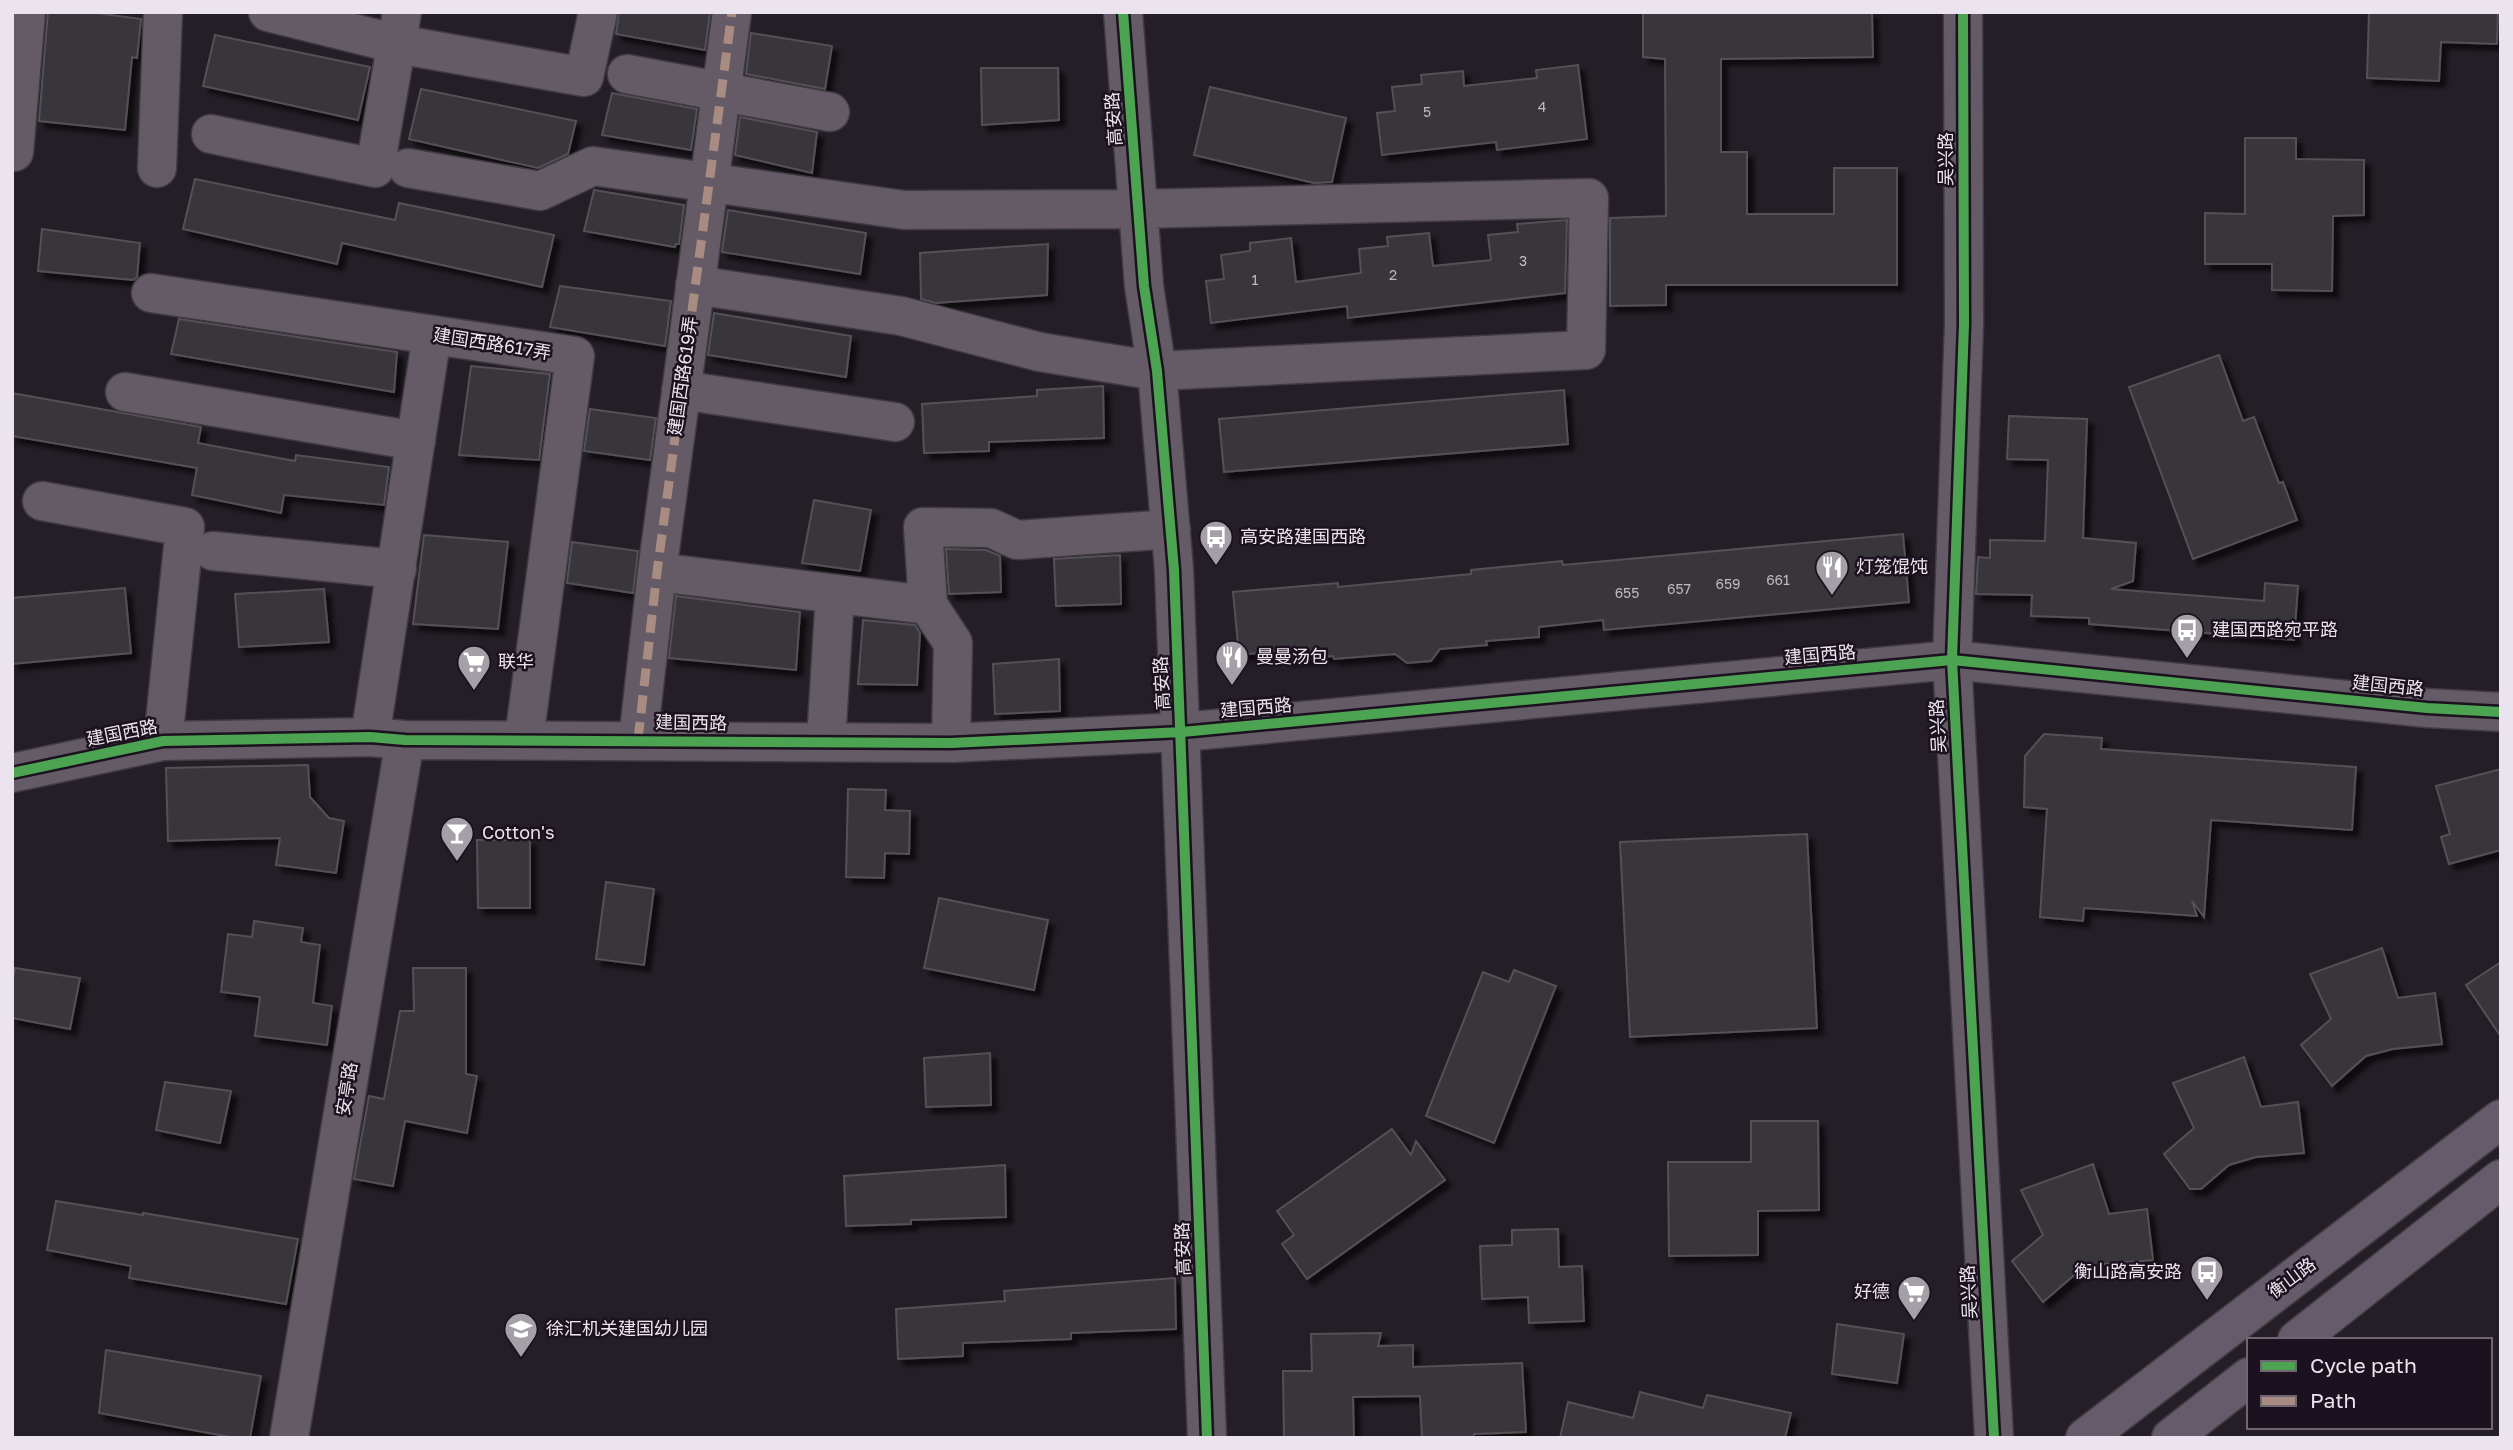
<svg xmlns="http://www.w3.org/2000/svg" width="2513" height="1450" viewBox="0 0 2513 1450" font-family="'Golos Text','Noto Sans SC',sans-serif">
<style>
.building{fill:#39353b;stroke:#555056;stroke-width:2;filter:url(#shadow)}
.lines{fill:none;stroke-linecap:round;stroke-linejoin:round}
.minor-casing{stroke:#3f3b41;stroke-width:41}
.major-casing{stroke:#3f3b41;stroke-width:41}
.minor{stroke:#645b67;stroke-width:38}
.major{stroke:#665b6a;stroke-width:38}
.quiet{stroke:#a88b81;stroke-width:9;stroke-dasharray:18 9;stroke-linecap:butt}
.cycleway-casing{stroke:#1c121f;stroke-width:15}
.cycleway{stroke:#4ca352;stroke-width:10}
.labels{text-anchor:middle;stroke-width:5;stroke-linejoin:round;paint-order:stroke}
.number-label{font-size:14px;fill:#beb8c1}
.street-label{font-size:18px;fill:#ebe4ee;stroke:#1c121f}
.poi-label{font-size:18px;fill:#ebe4ee;stroke:#1c121f;text-anchor:start}
</style>
<defs>
<filter id="shadow"><feDropShadow dx="6" dy="6" stdDeviation="2" flood-color="#0009"/></filter>
</defs>
<rect width="100%" height="100%" fill="#241e26"/>
<!-- building -->
<path class="building" d="M 48,12 L 89,12 L 141,19 L 137,58 L 132,57 L 125,130 L 39,121 Z
M 619,12 L 710,12 L 705,50 L 616,34 Z
M 1643,12 L 1872,12 L 1873,57 L 1721,59 L 1721,152 L 1747,152 L 1747,214 L 1834,214 L 1834,168 L 1897,168 L 1897,285 L 1666,285 L 1666,305 L 1610,306 L 1610,218 L 1666,216 L 1665,59 L 1643,57 Z
M 2369,12 L 2498,12 L 2497,44 L 2441,42 L 2439,81 L 2367,78 Z
M 751,33 L 832,46 L 825,89 L 746,74 Z
M 215,35 L 370,67 L 358,120 L 203,86 Z
M 1578,65 L 1587,139 L 1497,150 L 1496,142 L 1382,155 L 1377,113 L 1395,111 L 1392,87 L 1422,84 L 1421,75 L 1463,71 L 1464,86 L 1537,78 L 1536,70 Z
M 981,68 L 1058,68 L 1059,120 L 982,125 Z
M 1210,87 L 1346,118 L 1332,182 L 1314,183 L 1194,155 Z
M 421,89 L 576,121 L 568,154 L 538,168 L 409,139 Z
M 612,93 L 697,109 L 691,150 L 602,135 Z
M 740,117 L 817,132 L 812,173 L 735,155 Z
M 2245,138 L 2296,138 L 2296,159 L 2364,160 L 2364,215 L 2333,216 L 2332,291 L 2272,290 L 2272,264 L 2205,264 L 2205,213 L 2245,214 Z
M 195,179 L 395,220 L 399,203 L 554,235 L 542,287 L 342,243 L 337,264 L 183,229 Z
M 594,190 L 684,205 L 679,244 L 676,244 L 675,247 L 584,231 Z
M 728,210 L 866,233 L 860,274 L 722,252 Z
M 1567,220 L 1565,293 L 1348,318 L 1347,306 L 1211,323 L 1206,281 L 1224,279 L 1221,255 L 1250,251 L 1250,243 L 1291,238 L 1296,282 L 1361,273 L 1359,249 L 1388,246 L 1387,237 L 1429,233 L 1433,266 L 1491,260 L 1488,235 L 1518,232 L 1517,224 Z
M 42,229 L 140,243 L 137,277 L 133,280 L 38,271 Z
M 1048,244 L 1047,295 L 936,303 L 921,299 L 920,253 Z
M 560,286 L 671,301 L 665,346 L 550,327 Z
M 714,313 L 851,336 L 846,377 L 708,355 Z
M 179,319 L 397,352 L 394,392 L 171,354 Z
M 2219,355 L 2243,421 L 2254,417 L 2279,483 L 2283,482 L 2297,520 L 2193,559 L 2129,387 Z
M 471,366 L 550,374 L 539,460 L 459,455 Z
M 1103,386 L 1104,438 L 989,442 L 989,451 L 924,453 L 922,404 L 1037,396 L 1037,390 Z
M 1564,390 L 1568,444 L 1224,472 L 1219,419 Z
M 12,393 L 201,427 L 198,443 L 295,461 L 296,455 L 389,467 L 384,505 L 284,495 L 281,513 L 192,495 L 197,468 L 12,436 Z
M 590,409 L 656,418 L 650,460 L 584,451 Z
M 2009,416 L 2087,419 L 2083,538 L 2136,543 L 2133,581 L 2111,589 L 2264,601 L 2265,583 L 2298,586 L 2294,640 L 2089,624 L 2089,618 L 2031,616 L 2032,595 L 1976,594 L 1978,557 L 1990,558 L 1990,540 L 2045,541 L 2048,460 L 2007,459 Z
M 814,500 L 871,510 L 860,571 L 802,563 Z
M 1903,534 L 1909,602 L 1604,630 L 1603,620 L 1539,627 L 1539,637 L 1486,641 L 1487,645 L 1440,649 L 1431,661 L 1407,663 L 1395,654 L 1334,659 L 1333,656 L 1287,660 L 1286,650 L 1239,655 L 1233,592 L 1338,583 L 1338,587 L 1471,574 L 1471,570 L 1562,561 L 1563,565 Z
M 424,535 L 508,542 L 498,629 L 413,624 Z
M 572,542 L 638,551 L 633,593 L 567,583 Z
M 946,549 L 986,550 L 1000,556 L 1001,592 L 949,594 Z
M 1120,555 L 1121,604 L 1056,606 L 1054,559 Z
M 125,588 L 131,653 L 12,664 L 12,598 Z
M 324,589 L 329,642 L 239,647 L 235,594 Z
M 676,596 L 800,612 L 796,670 L 669,658 Z
M 863,620 L 915,625 L 920,633 L 917,685 L 858,684 Z
M 1059,659 L 1060,711 L 995,714 L 993,664 Z
M 2044,734 L 2102,738 L 2101,749 L 2356,767 L 2352,830 L 2211,820 L 2204,917 L 2192,901 L 2197,916 L 2084,908 L 2083,921 L 2040,917 L 2047,809 L 2024,807 L 2025,756 Z
M 308,765 L 310,797 L 329,818 L 344,821 L 336,873 L 276,865 L 280,838 L 168,841 L 166,768 Z
M 2501,769 L 2501,850 L 2449,864 L 2441,837 L 2450,834 L 2436,786 Z
M 848,789 L 886,790 L 885,810 L 910,811 L 909,854 L 885,853 L 884,878 L 846,877 Z
M 1807,834 L 1817,1028 L 1630,1037 L 1620,842 Z
M 477,840 L 530,840 L 530,908 L 478,908 Z
M 606,882 L 654,889 L 644,965 L 596,959 Z
M 939,898 L 1048,920 L 1034,990 L 924,968 Z
M 254,921 L 303,928 L 301,942 L 320,945 L 313,1003 L 332,1006 L 327,1045 L 255,1036 L 260,997 L 221,992 L 228,934 L 252,937 Z
M 2382,948 L 2398,998 L 2435,993 L 2442,1044 L 2393,1049 L 2366,1056 L 2332,1086 L 2301,1045 L 2331,1019 L 2310,974 Z
M 2501,962 L 2501,1037 L 2466,985 Z
M 15,968 L 80,978 L 70,1029 L 12,1018 L 12,983 Z
M 413,968 L 466,968 L 466,1074 L 477,1076 L 467,1133 L 405,1121 L 393,1186 L 354,1179 L 369,1096 L 384,1099 L 400,1011 L 414,1011 Z
M 1514,970 L 1556,986 L 1494,1143 L 1426,1116 L 1483,972 L 1509,982 Z
M 990,1053 L 991,1105 L 926,1107 L 924,1058 Z
M 2244,1057 L 2261,1107 L 2298,1102 L 2304,1153 L 2256,1157 L 2229,1165 L 2201,1189 L 2190,1189 L 2164,1154 L 2194,1128 L 2173,1083 Z
M 165,1082 L 231,1091 L 220,1143 L 156,1130 Z
M 1751,1121 L 1818,1121 L 1819,1210 L 1758,1211 L 1758,1255 L 1669,1256 L 1668,1162 L 1751,1162 Z
M 1392,1129 L 1411,1155 L 1416,1141 L 1445,1180 L 1307,1279 L 1282,1244 L 1294,1235 L 1277,1211 Z
M 2093,1164 L 2109,1214 L 2147,1209 L 2153,1260 L 2105,1264 L 2078,1272 L 2043,1302 L 2012,1261 L 2043,1235 L 2021,1190 Z
M 1005,1165 L 1006,1217 L 911,1220 L 911,1224 L 846,1226 L 844,1176 Z
M 56,1201 L 143,1215 L 143,1213 L 298,1239 L 286,1304 L 129,1278 L 131,1266 L 47,1250 Z
M 1558,1229 L 1559,1267 L 1582,1266 L 1584,1321 L 1529,1323 L 1528,1297 L 1482,1299 L 1480,1246 L 1512,1245 L 1512,1230 Z
M 1175,1278 L 1176,1329 L 1071,1333 L 1071,1339 L 963,1343 L 963,1356 L 898,1359 L 896,1309 L 1005,1301 L 1004,1291 Z
M 1837,1324 L 1904,1334 L 1897,1383 L 1832,1374 Z
M 1381,1333 L 1378,1346 L 1413,1345 L 1413,1367 L 1522,1363 L 1526,1432 L 1474,1434 L 1474,1438 L 1422,1438 L 1420,1396 L 1353,1397 L 1354,1438 L 1284,1438 L 1283,1371 L 1312,1371 L 1311,1334 Z
M 106,1350 L 261,1376 L 250,1438 L 236,1438 L 99,1413 Z
M 1640,1392 L 1703,1408 L 1707,1395 L 1791,1413 L 1785,1438 L 1560,1438 L 1568,1402 L 1633,1418 Z"/>
<g class="lines">
<defs>
<path id="minor" d="M 268,12 L 397,44 L 584,77 L 598,12
M 1123,12 L 1144,286 L 1157,371 L 1174,570 L 1207,1438
M 1963,12 L 1964,324 L 1952,660 L 1994,1438
M 627,74 L 830,112
M 211,134 L 375,168 L 402,12
M 14,152 L 26,12
M 157,168 L 163,12
M 408,168 L 540,191 L 593,166 L 904,210 L 1139,209 L 1589,198 L 1586,350 L 1157,371 L 1040,352 L 901,316 L 695,285
M 151,293 L 575,356 L 524,739
M 681,390 L 895,422
M 125,392 L 416,441
M 42,501 L 185,527 L 163,741
M 213,551 L 397,569
M 657,572 L 928,605
M 370,737 L 432,335
M 638,740 L 657,572 L 732,12
M 826,742 L 835,594
M 951,743 L 953,643 L 928,605 L 923,527 L 991,528 L 1017,540 L 1171,529
M 12,773 L 163,741 L 370,737 L 405,740 L 951,743 L 1182,732 L 1952,660 L 2427,708 L 2501,712
M 289,1438 L 405,740"/>
<path id="major" d="M 2297,1340 L 2501,1179
M 2085,1438 L 2501,1119
M 2171,1438 L 2249,1377"/>
</defs>
<!-- minor casing -->
<use href="#minor" class="minor-casing"/>
<!-- major casing -->
<use href="#major" class="major-casing"/>
<!-- minor -->
<use href="#minor" class="minor"/>
<!-- major -->
<use href="#major" class="major"/>
<!-- quiet -->
<path class="quiet" d="M 638,740 L 657,572 L 732,12"/>
<defs>
<path id="cycleway" d="M 1123,12 L 1144,286 L 1157,371 L 1174,570 L 1207,1438
M 1963,12 L 1964,324 L 1952,660 L 1994,1438
M 12,773 L 163,741 L 370,737 L 405,740 L 951,743 L 1182,732 L 1952,660 L 2427,708 L 2501,712"/>
</defs>
<!-- cycleway casing -->
<use href="#cycleway" class="cycleway-casing"/>
<!-- cycleway -->
<use href="#cycleway" class="cycleway"/>
</g>
<!-- icons -->
<defs>
<symbol id="bus-pin" viewBox="-11 -11 22 30"><path d="M0 17L-7.5 6A9.5 9.5 0 1 1 7.5 6Z" fill="#a59fa8" stroke="#1c121f"/><path d="M-5-6H5V4H4V6H2V4H-2V6H-4V4H-5ZM-3.5-4V0h7V-4ZM-3.5 1.2v1.5H-2V1.2ZM2 1.2v1.5H3.5V1.2Z" fill="#fff"/></symbol>
<symbol id="restaurant-pin" viewBox="-11 -11 22 30"><path d="M0 17L-7.5 6A9.5 9.5 0 1 1 7.5 6Z" fill="#a59fa8" stroke="#1c121f"/><path d="M-5-6h1v4h1v-4h1v4h1v-4h1v5L-1.5 .5V6h-2V.5L-5-1ZM5-6V6H3V1.5H1.5Q1.5-4 5-6Z" fill="#fff"/></symbol>
<symbol id="supermarket-pin" viewBox="-11 -11 22 30"><path d="M0 17L-7.5 6A9.5 9.5 0 1 1 7.5 6Z" fill="#a59fa8" stroke="#1c121f"/><path d="M-6-5.5h2.5l.6 2H6L4.5 2H-2.5L-4.4-4H-6ZM-1.5 3.2a1.3 1.3 0 1 0 .1 0ZM3 3.2a1.3 1.3 0 1 0 .1 0Z" fill="#fff"/></symbol>
<symbol id="bar-pin" viewBox="-11 -11 22 30"><path d="M0 17L-7.5 6A9.5 9.5 0 1 1 7.5 6Z" fill="#a59fa8" stroke="#1c121f"/><path d="M-6-5H6L.8 .8V4.5H3.5V6h-7V4.5H-.8V.8Z" fill="#fff"/></symbol>
<symbol id="school-pin" viewBox="-11 -11 22 30"><path d="M0 17L-7.5 6A9.5 9.5 0 1 1 7.5 6Z" fill="#a59fa8" stroke="#1c121f"/><path d="M0-5L7-2L0 1L-7-2ZM-4 1L0 2.5L4 1V4Q0 6-4 4Z" fill="#fff"/></symbol>
</defs>
<g fill-rule="evenodd">
<use href="#bus-pin" x="1197" y="518" width="38" height="52"/>
<use href="#restaurant-pin" x="1813" y="548" width="38" height="52"/>
<use href="#bus-pin" x="2168" y="611" width="38" height="52"/>
<use href="#restaurant-pin" x="1213" y="638" width="38" height="52"/>
<use href="#supermarket-pin" x="455" y="643" width="38" height="52"/>
<use href="#bar-pin" x="438" y="814" width="38" height="52"/>
<use href="#bus-pin" x="2188" y="1253" width="38" height="52"/>
<use href="#supermarket-pin" x="1895" y="1273" width="38" height="52"/>
<use href="#school-pin" x="502" y="1310" width="38" height="52"/>
</g>
<g class="labels">
<!-- number labels -->
<g class="number-label">
<text x="1542" y="112">4</text>
<text x="1427" y="117">5</text>
<text x="1523" y="266">3</text>
<text x="1393" y="280">2</text>
<text x="1255" y="285">1</text>
<text x="1778" y="585">661</text>
<text x="1728" y="589">659</text>
<text x="1679" y="594">657</text>
<text x="1627" y="598">655</text>
</g>
<!-- street labels -->
<g class="street-label">
<text transform="translate(1114 119) rotate(-94)" y="6">高安路</text>
<text transform="translate(1946 159) rotate(-90)" y="6">吴兴路</text>
<text transform="translate(492 344) rotate(9)" y="6">建国西路617弄</text>
<text transform="translate(683 376) rotate(-82)" y="6">建国西路619弄</text>
<text transform="translate(1820 655) rotate(-5)" y="6">建国西路</text>
<text transform="translate(1162 683) rotate(-93)" y="6">高安路</text>
<text transform="translate(2388 686) rotate(6)" y="6">建国西路</text>
<text transform="translate(1256 708) rotate(-5)" y="6">建国西路</text>
<text transform="translate(691 723) rotate(1)" y="6">建国西路</text>
<text transform="translate(1938 726) rotate(-93)" y="6">吴兴路</text>
<text transform="translate(122 733) rotate(-11)" y="6">建国西路</text>
<text transform="translate(347 1089) rotate(-81)" y="6">安亭路</text>
<text transform="translate(1183 1249) rotate(-92)" y="6">高安路</text>
<text transform="translate(2292 1278) rotate(-37)" y="6">衡山路</text>
<text transform="translate(1969 1292) rotate(-93)" y="6">吴兴路</text>
</g>
<!-- poi labels -->
<g class="poi-label">
<text x="1240" y="543">高安路建国西路</text>
<text x="1856" y="573">灯笼馄饨</text>
<text x="2212" y="636">建国西路宛平路</text>
<text x="1256" y="663">曼曼汤包</text>
<text x="498" y="668">联华</text>
<text x="482" y="839">Cotton's</text>
<text x="2182" y="1278" text-anchor="end">衡山路高安路</text>
<text x="1890" y="1298" text-anchor="end">好德</text>
<text x="546" y="1335">徐汇机关建国幼儿园</text>
</g>
</g>
<!-- border -->
<rect width="2513" height="1450" fill="none" stroke="#ebe4ee" stroke-width="28"/>
<!-- legend -->
<rect x="2247" y="1338" width="245" height="91" fill="#1c121f" stroke="#6f6672" stroke-width="2"/>
<rect x="2261" y="1361" width="35" height="10" fill="#4ca352" stroke="#6f6672" stroke-width="2"/>
<text x="2310" y="1373" font-size="21" fill="#ebe4ee">Cycle path</text>
<rect x="2261" y="1396" width="35" height="10" fill="#a88b81" stroke="#6f6672" stroke-width="2"/>
<text x="2310" y="1408" font-size="21" fill="#ebe4ee">Path</text>
</svg>
